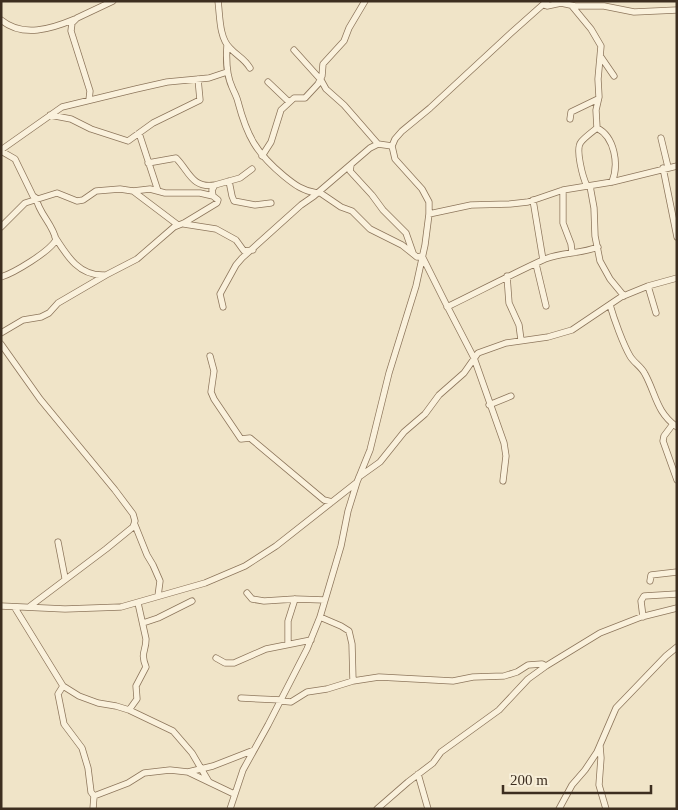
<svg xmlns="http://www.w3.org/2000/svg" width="678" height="810" viewBox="0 0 678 810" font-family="Georgia,serif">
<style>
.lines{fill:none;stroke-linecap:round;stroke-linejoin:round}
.minor-casing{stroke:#8d765c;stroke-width:7}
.minor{stroke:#faf1dc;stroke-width:5.5}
</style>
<rect width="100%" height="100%" fill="#f0e4c8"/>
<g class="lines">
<defs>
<path id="minor" d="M 218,1 C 220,15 219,38 230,48 C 237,56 244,58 250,68
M 544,5 L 547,6 L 561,3 L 575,6 L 604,6 L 634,12 L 677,10
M 572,6 L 591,29 L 601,46 L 598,79 L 599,97 L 596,110 L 597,128 C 592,132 585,137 581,142 C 575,149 583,178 587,186
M 1,20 C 23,38 51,29 75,19
M 227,45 C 226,60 226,74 232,87 C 234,92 237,97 238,102 C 247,136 256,153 284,176 C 295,185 303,191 317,193
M 294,50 L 321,80 L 326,89 L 344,105 L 378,144
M 601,57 L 614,76
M 268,82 L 289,102
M 89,100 L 90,91 L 71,31 L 72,23 L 77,18 L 113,1
M 50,115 L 71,119 L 91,129 L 128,141 L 153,123 L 200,100 L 198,79
M 570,119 L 571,112 L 598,99
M 597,128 C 615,137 619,165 612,182
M 139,133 L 158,191
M 661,138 L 668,167
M 1,150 L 62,107 L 136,89 L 167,82 L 209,78 L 227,72
M 1,151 L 15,159 L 33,196 L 36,198 C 39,214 53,224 56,240 C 49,252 14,273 1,277
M 262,156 L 271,142 L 281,110 L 294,98 L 305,98 L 318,84 L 322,76 L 323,64 L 344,41 L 349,28 L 365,1
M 148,163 L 176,158 C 189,171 192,189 215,185
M 351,165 L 350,171 L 372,195 L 383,210 L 406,233 L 413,253
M 663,168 L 677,237
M 229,181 L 232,196 L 234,201 L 255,205 L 271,203
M 590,186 L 594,208 L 595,236 L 600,261 L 610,279 L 624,296
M 563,190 L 563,223 L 571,244 L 572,253
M 133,191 L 178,225
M 319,192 L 341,207 L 352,211 L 370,229 L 402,245 L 417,257 L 422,256 L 445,302 L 474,358 L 504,443 L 506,456 L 503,481
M 533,200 L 543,260
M 429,214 L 471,205 L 510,204 L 528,202 L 563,190 L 612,182 L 677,166
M 184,224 L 216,229 L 236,240 L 244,251 L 253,250
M 1,227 L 25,203 L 57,193 L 77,201 L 83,200 L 96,191 L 120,189 L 133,191 L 150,189 L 165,193 L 200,193 L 213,196
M 55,237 C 67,256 79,276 104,275
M 536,264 L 546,306
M 507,276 L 509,303 L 519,325 L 521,340
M 648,286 L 656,313
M 610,305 C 614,319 623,344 630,356 C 634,363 641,366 645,374 C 656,394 656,412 677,427
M 223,307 L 220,294 L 236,265 L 242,258 L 301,205 L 314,196 L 370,148 L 378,144 L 392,146
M 447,307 C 480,291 512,274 545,259 C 562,252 581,254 598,247
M 1,333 L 23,320 L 41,317 L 49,313 L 58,303 L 106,275 L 137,259 L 174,227 L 184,223 L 217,203 L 218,200 L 213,196 L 212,190 L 215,185 L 240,178 L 252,169
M 1,344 L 40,399 L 115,490 L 133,514 L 135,521 L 133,527 L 106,549 L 29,607
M 210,356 L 214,371 L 211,392 L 214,399 L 241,439 L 250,438 L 324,500 L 332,502
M 489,405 L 511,396
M 673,424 L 664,436 L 663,441 L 677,480
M 359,477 L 380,462 L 404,432 L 425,414 L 439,395 L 464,373 L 478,353 L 506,343 L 548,337 L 572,330 L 621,297 L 648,286 L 677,278
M 135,525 L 147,555 L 153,565 L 160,581 L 158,596
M 58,542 L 65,578
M 650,581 L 651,575 L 677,572
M 247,593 L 252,599 L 264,601 L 295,599 L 325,600
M 1,606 L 65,609 L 121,607 L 205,583 L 245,566 L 276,546 L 356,483
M 15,608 L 63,686 L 79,696 L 98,703 L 116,706 L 129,710 L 173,731 L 192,753 L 209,782
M 320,617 L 341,626 L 349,631 L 352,644 L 353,681
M 643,617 L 641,601 L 644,596 L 677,594
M 143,623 L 158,618 L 192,601
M 288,644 L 288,621 L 295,599
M 216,658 L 225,663 L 234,663 L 266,649 L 311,640
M 63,686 L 58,694 L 64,724 L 82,748 L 88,768 L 91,792 L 94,796 L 93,809
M 241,698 L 282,700
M 281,701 L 291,702 L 307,692 L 327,689 L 353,681 L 379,677 L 453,681 L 473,677 L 504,676 L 517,672 L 528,665 L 542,664 L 546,666
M 129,710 L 137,699 L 136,686 L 146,667 C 140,652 146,652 146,639 L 138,603
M 600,746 L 601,758 L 599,785 L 606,809
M 188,772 L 213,766 L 254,750
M 418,774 L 428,809
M 94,796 L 128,783 L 144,773 L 170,770 L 188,772 L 234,794
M 230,809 L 243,770 L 268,725 L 307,649 L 320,617 L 341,546 L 348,511 L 357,482 L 370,450 L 389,373 L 416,286 L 425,245 L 429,214 L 429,202 L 422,189 L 395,159 L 392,146 L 395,139 L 402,131 L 430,108 L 511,33 L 547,1
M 377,809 L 408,782 L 433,763 L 441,752 L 499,710 L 528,679 L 546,666 L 600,633 L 641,617 L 677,608
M 559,809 L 572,785 L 585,770 L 597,752 L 616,708 L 666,656 L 677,647"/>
</defs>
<!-- minor casing -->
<use href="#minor" class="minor-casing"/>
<!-- minor -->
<use href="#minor" class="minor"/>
</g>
<!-- border -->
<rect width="678" height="810" fill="none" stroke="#3d2e20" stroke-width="5"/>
<!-- scale -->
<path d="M503 785v8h148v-8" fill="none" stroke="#3d2e20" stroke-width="2.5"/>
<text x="510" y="785" font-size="15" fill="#3d2e20" stroke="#f7eed8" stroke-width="4" paint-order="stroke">200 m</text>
</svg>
